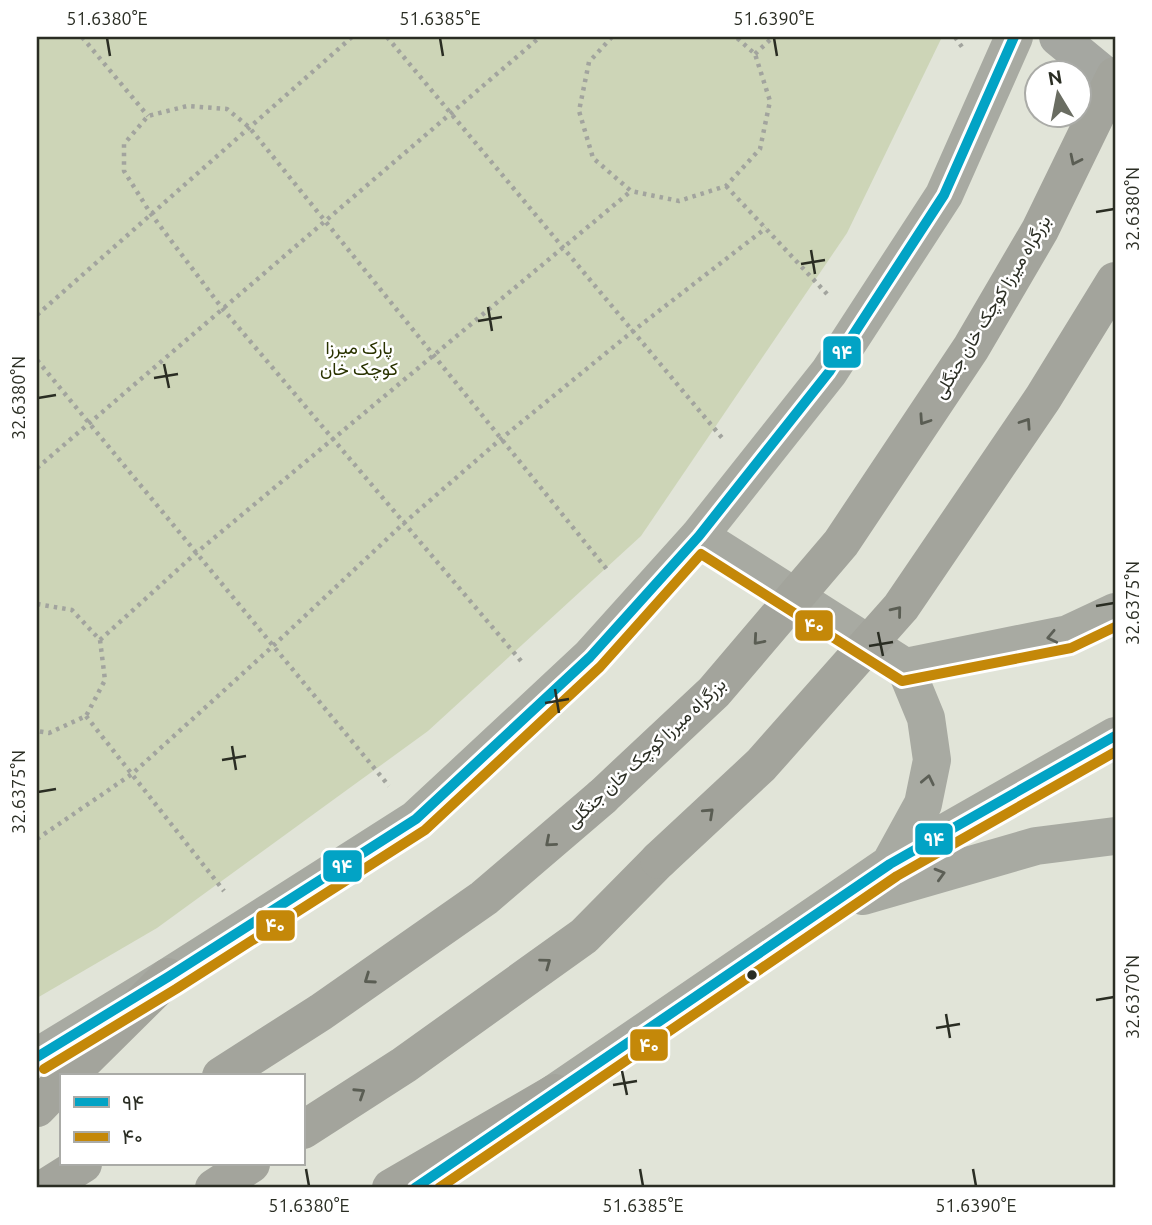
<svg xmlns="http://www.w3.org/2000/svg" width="1152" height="1225" viewBox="0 0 1152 1225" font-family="Ubuntu,Vazirmatn,sans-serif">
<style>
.green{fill:#cdd5b7}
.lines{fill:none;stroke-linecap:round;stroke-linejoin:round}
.path{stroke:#a2a49e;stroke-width:4.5;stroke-dasharray:3.5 5;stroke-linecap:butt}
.secondary{stroke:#a5a7a1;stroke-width:38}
.primary{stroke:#a8aaa2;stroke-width:38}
.highway{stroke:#a3a49c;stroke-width:38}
.highway-bridge{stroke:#a3a49c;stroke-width:38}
.bus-1-casing{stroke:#fff;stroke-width:16}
.bus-2-casing{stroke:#fff;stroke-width:16}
.bus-1{stroke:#02a3c5;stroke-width:10}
.bus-2{stroke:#c48809;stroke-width:10}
.oneway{stroke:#5a5d53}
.oneway2{stroke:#5c5f56}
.ticks{fill:none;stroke:#2a2d23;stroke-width:2.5}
.bus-dot{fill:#2a2d23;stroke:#fff;stroke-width:2.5}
.labels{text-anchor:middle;stroke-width:5;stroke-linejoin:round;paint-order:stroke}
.street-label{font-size:18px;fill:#2a2d23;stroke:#fff}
.park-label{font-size:18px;fill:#2a3300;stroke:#fff}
.line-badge{stroke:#fff;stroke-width:2.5}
.badge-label{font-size:19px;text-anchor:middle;font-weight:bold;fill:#fff}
.neatline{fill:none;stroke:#2a2d23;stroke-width:2.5}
.ticks-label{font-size:18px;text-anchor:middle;fill:#2a2d23}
</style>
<rect width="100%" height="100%" fill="#e1e4d8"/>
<!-- green -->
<path class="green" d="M 37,37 L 942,37 L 847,233 L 641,536 L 428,731 L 157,928 L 37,998 Z"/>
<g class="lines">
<!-- path -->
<path class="path" d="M 82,37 L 148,116
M 387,37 L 723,439
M 612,37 L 589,62 L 579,111 L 593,158 L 631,191 L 679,201 L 726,186 L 760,149 L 770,101 L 755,54 L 736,37
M 955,37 L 962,47
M 755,54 L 773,37
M 726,186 L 827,294
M 37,315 L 352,37
M 37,360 L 389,786
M 37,468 L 540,37
M 37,604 L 72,610 L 100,640 L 105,680 L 86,716 L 49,733 L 37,731
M 100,640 L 196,553 L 631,191
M 521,661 L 222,308 L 151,214 L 124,171 L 124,144 L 148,116 L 187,106 L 227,109 L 249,127 L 609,572
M 86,716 L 224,891
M 37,839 L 132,774 L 273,646 L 404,523 L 502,438 L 633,331 L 766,228"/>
<!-- secondary -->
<path class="secondary" d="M 1058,37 L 1115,84"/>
<!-- primary -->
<path class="primary" d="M 699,536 L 905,667 L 926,718 L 932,760 L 923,804 L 890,864
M 905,667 L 1068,634 L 1115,612
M 863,896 L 1036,846 L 1115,836
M 37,1057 L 168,977 L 416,819 L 590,657 L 699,536 L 829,372 L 944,195 L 1014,37
M 527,1112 L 890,864 L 1115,736"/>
<!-- highway -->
<path class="highway" d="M 68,1076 L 168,977
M 221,1076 L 321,1012 L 484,898 L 602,797
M 37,1108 L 61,1083
M 303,1130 L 404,1065 L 584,936 L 659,860
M 45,1188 L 83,1164
M 214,1188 L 251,1164
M 391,1188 L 555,1093"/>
<!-- highway-bridge -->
<path class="highway-bridge" d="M 602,797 L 714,692 L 841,543 L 971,348 L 1040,230 L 1115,76
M 659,860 L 761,765 L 901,607 L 1043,398 L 1115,281"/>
<defs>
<path id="bus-1" d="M 37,1057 L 168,977 L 416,819 L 590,657 L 699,536 L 829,372 L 944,195 L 1014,37
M 415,1188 L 890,864 L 1115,736"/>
<path id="bus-2" d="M 44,1069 L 176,989 L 425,830 L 600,667 L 701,554 L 902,681 L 1071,648 L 1115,627
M 439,1188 L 897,876 L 1115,752"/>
</defs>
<!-- bus-1 casing -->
<use href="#bus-1" class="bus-1-casing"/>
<!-- bus-2 casing -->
<use href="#bus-2" class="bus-2-casing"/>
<!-- bus-1 -->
<use href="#bus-1" class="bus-1"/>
<!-- bus-2 -->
<use href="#bus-2" class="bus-2"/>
</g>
<!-- one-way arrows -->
<defs><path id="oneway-chevron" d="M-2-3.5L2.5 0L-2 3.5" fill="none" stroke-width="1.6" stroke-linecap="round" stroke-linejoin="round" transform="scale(1.75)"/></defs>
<g class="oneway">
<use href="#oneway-chevron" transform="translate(1075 160) rotate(116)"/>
<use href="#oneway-chevron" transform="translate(924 420) rotate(124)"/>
<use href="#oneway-chevron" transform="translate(1026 423) rotate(-56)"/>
<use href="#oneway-chevron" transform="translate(897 611) rotate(-51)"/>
<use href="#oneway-chevron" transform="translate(758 640) rotate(131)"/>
<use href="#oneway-chevron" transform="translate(709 813) rotate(-43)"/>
<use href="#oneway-chevron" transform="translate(550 842) rotate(139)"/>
<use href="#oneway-chevron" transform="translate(546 963) rotate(-36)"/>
<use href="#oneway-chevron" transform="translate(369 979) rotate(145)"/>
<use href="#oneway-chevron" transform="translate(360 1093) rotate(-33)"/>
</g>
<g class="oneway2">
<use href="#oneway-chevron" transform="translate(1052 637) rotate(168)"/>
<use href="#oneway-chevron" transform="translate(928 780) rotate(-78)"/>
<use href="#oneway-chevron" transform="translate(940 874) rotate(-16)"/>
</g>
<!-- ticks -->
<path class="ticks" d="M 107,38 L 110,56M 440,38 L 443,56M 774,38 L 777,56M 1096,212 L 1114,209M 811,250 L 815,274M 801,264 L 825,260M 488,307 L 492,331M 478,321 L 502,317M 164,364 L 169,388M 154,378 L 178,374M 38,398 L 56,395M 1096,606 L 1114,603M 878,632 L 883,656M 869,646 L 893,642M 555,689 L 559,713M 545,703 L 569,699M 232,746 L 236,770M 222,760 L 246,756M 38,792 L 56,789M 1096,1000 L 1114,997M 946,1014 L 950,1038M 936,1028 L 960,1024M 622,1071 L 627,1095M 613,1085 L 637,1081M 306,1169 L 309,1186M 640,1169 L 643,1186M 973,1169 L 976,1186"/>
<!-- markers -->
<circle class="bus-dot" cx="752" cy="975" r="6"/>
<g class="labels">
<!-- street labels -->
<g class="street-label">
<text transform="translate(992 307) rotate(-59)" y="6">بزرگراه میرزا کوچک خان جنگلی</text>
<text transform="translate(646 753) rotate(-43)" y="6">بزرگراه میرزا کوچک خان جنگلی</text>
</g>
<!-- park labels -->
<g class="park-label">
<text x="359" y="354">پارک میرزا<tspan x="359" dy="21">کوچک خان</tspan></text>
</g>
</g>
<g class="line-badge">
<rect x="822" y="335" width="40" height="34" rx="7" fill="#02a3c5"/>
<rect x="794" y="609" width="40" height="33" rx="7" fill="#c48809"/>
<rect x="914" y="822" width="40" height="34" rx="7" fill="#02a3c5"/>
<rect x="322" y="849" width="41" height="34" rx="7" fill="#02a3c5"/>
<rect x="255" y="909" width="41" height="33" rx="7" fill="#c48809"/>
<rect x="629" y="1028" width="40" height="34" rx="7" fill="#c48809"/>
</g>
<g class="badge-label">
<text x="842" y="359">۹۴</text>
<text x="814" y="632">۴۰</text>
<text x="934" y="846">۹۴</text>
<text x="342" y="873">۹۴</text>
<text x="275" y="932">۴۰</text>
<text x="649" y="1052">۴۰</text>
</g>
<!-- border -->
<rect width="1152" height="1225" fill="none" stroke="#ffffff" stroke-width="77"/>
<!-- legend -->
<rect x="60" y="1074" width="245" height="91" fill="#ffffff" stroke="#aaaba7" stroke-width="2"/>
<rect x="74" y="1097" width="35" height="10" fill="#02a3c5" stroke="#aaaba7" stroke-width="2"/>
<text x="122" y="1110" font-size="21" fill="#2a2d23">۹۴</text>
<rect x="74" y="1132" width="35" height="10" fill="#c48809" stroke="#aaaba7" stroke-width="2"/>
<text x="122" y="1144" font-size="21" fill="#2a2d23">۴۰</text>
<!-- north arrow -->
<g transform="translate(1058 94) rotate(350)"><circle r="33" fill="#ffffff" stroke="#aaaba7" stroke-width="2"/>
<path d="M0-5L12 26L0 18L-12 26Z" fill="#6a6d62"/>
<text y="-10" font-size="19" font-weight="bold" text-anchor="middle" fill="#2a2d23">N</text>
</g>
<rect x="38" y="38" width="1076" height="1148" class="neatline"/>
<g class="ticks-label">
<text x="107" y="25">51.6380°E</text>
<text x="440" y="25">51.6385°E</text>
<text x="774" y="25">51.6390°E</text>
<text transform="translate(1133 209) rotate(-90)" y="6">32.6380°N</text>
<text transform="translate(19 398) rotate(-90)" y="6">32.6380°N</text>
<text transform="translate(1133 603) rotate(-90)" y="6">32.6375°N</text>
<text transform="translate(19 792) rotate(-90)" y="6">32.6375°N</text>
<text transform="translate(1133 997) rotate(-90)" y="6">32.6370°N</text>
<text x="309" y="1212">51.6380°E</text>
<text x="643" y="1212">51.6385°E</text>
<text x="976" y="1212">51.6390°E</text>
</g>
</svg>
